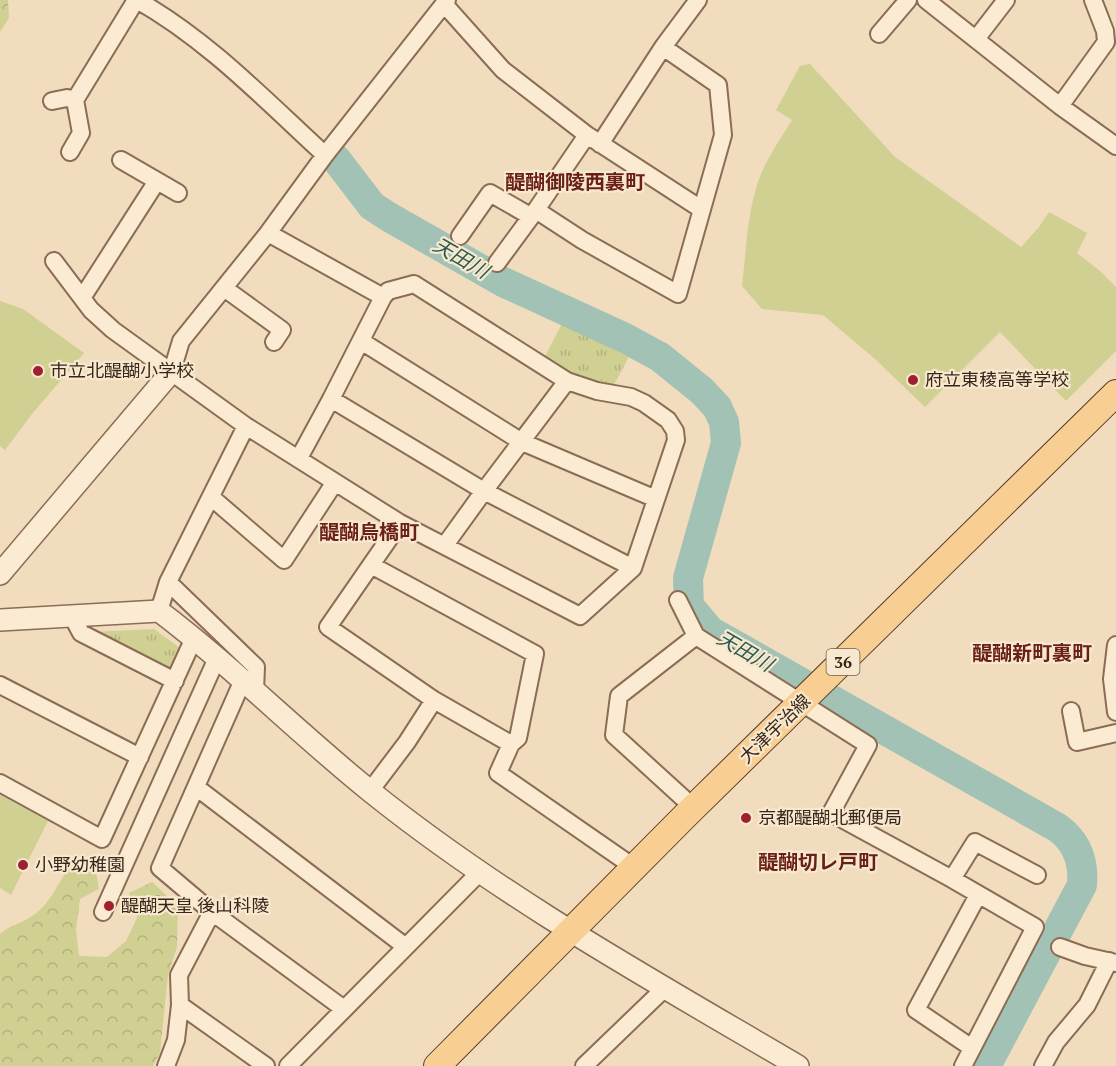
<svg xmlns="http://www.w3.org/2000/svg" width="1116" height="1066" viewBox="0 0 1116 1066" font-family="'PT Serif','Noto Sans JP',serif">
<style>
.grass{fill:url(#grass-tufts)}
.forest{fill:url(#forest-crowns)}
.pitch{fill:#cfd091}
.lines{fill:none;stroke-linecap:round;stroke-linejoin:round}
.river{stroke:#a2c2b5;stroke-width:30}
.minor-casing{stroke:#8b6c55;stroke-width:20}
.tertiary-casing{stroke:#8b6c55;stroke-width:24}
.primary-casing{stroke:#583b2a;stroke-width:28}
.minor{stroke:#fbebd2;stroke-width:16}
.tertiary{stroke:#fbebd2;stroke-width:21}
.primary{stroke:#f8ce92;stroke-width:26}
.poi-dot{fill:#9f212f;stroke:#f8e8ce;stroke-width:2}
.labels{text-anchor:middle;stroke-width:4.5;stroke-linejoin:round;paint-order:stroke}
.shield{fill:#f8e8ce;stroke:#726051;stroke-width:1.5}
.shield-label{font-size:16px;font-weight:bold;fill:#39261b}
.poi-label{font-size:18px;fill:#39261b;stroke:#f8e8ce;text-anchor:start}
.street-label{font-size:18px;fill:#39261b;stroke:#f8e8ce}
.neighbourhood-label{font-size:20px;font-weight:bold;fill:#692017;stroke:#f8e8ce}
.water-label{font-size:20px;font-style:italic;fill:#295a52;stroke:#f8e8ce}
</style>
<defs>
<pattern id="grass-tufts" width="24" height="20" patternUnits="userSpaceOnUse" patternTransform="scale(1.5)"><rect width="24" height="20" fill="#cfd091"/><path d="M3 7l-1-3M5 7V3M7 7l1-3M15 17l-1-3M17 17v-4M19 17l1-3" fill="none" stroke="#b2b27c"/></pattern>
<pattern id="forest-crowns" width="20" height="18" patternUnits="userSpaceOnUse" patternTransform="scale(1.5)"><rect width="20" height="18" fill="#cfd091"/><path d="M2 6a3 3 0 1 1 6 0M12 15a3 3 0 1 1 6 0" fill="none" stroke="#b2b27c"/></pattern>
</defs>
<rect width="100%" height="100%" fill="#f1ddbe"/>
<!-- grass -->
<path class="grass" d="M 564,320 L 634,347 L 614,385 C 583,380 571,374 544,358 Z
M 154,629 L 180,648 L 170,669 L 165,670 L 91,632 Z"/>
<!-- forest -->
<path class="forest" d="M 0,0 L 8,0 L 9,18 L 0,32 Z
M 69,865 L 96,871 L 99,889 L 80,899 L 76,930 L 79,956 L 107,957 L 126,941 L 137,918 L 129,893 L 152,882 L 178,906 L 177,947 L 168,975 L 160,1053 L 153,1066 L 0,1066 L 0,934 C 8,926 20,924 29,918 C 47,909 60,882 69,865 Z"/>
<!-- pitch -->
<path class="pitch" d="M 810,64 L 895,157 L 1021,247 L 1039,227 L 1049,212 L 1087,233 L 1077,253 L 1100,271 L 1116,287 L 1116,351 L 1066,401 L 1000,332 L 925,407 L 875,359 L 823,315 L 762,309 L 742,286 C 746,252 747,217 757,185 C 764,162 780,140 792,120 L 776,110 L 800,66 Z
M 0,301 L 23,309 L 84,353 L 32,414 L 5,450 L 0,446 Z
M 0,795 L 48,821 L 11,895 L 0,888 Z"/>
<g class="lines">
<!-- river -->
<path class="river" d="M 336,159 L 372,206 L 389,217 L 503,282 L 625,338 L 660,357 L 702,391 L 717,407 L 724,422 L 726,443 L 688,578 L 689,606 L 710,631 L 1058,828 C 1077,842 1084,862 1082,885 L 986,1066"/>
<defs>
<path id="minor" d="M 137,0 C 208,40 265,100 325,155
M 926,0 L 1060,106 L 1116,146
M 444,4 L 503,70 L 587,135 L 701,209
M 879,34 L 908,0
M 976,39 L 1006,0
M 52,101 L 67,98 L 75,100
M 1060,106 L 1106,42 L 1105,31 L 1093,0
M 587,135 L 536,210 L 582,240 L 678,294 L 723,135 L 718,85 L 663,47
M 600,144 L 663,47 L 698,0
M 70,152 L 81,133 L 75,100 L 136,0
M 121,160 L 178,193
M 268,233 L 383,297
M 460,236 L 490,193 L 530,216
M 54,261 L 91,310 L 113,330 L 246,426 L 400,523 L 580,616 L 633,568 L 676,440 L 675,431 L 668,420 L 644,403 L 631,397 L 597,391 L 567,381 L 414,284 L 388,291 L 383,297 L 331,399 L 299,458
M 497,263 L 536,210
M 224,288 L 282,330 L 274,342
M 82,298 L 157,181
M 361,341 L 522,442 L 656,499
M 172,371 L 181,341 L 268,233 L 325,155 L 447,0
M 331,399 L 484,491 L 633,568
M 211,497 L 284,560 L 335,482
M 445,545 L 484,491 L 567,381
M 371,565 L 535,654 L 518,738 L 511,744 L 434,700 L 328,627 L 400,523
M 168,582 L 256,667 L 255,691
M 678,600 L 696,636 L 868,745 L 831,813 L 952,879 L 1035,927 L 963,1066
M 159,611 L 168,582 L 246,426
M 72,616 L 81,633 L 175,681
M 1116,645 L 1112,679 L 1116,712
M 243,680 L 160,868 L 212,912 L 344,1009
M 0,685 L 140,757
M 1071,711 L 1077,742 L 1116,733
M 511,744 L 498,773 L 635,868
M 0,783 L 102,839 L 194,638
M 196,787 L 406,947
M 370,791 L 407,742 L 434,700
M 694,808 L 614,735 L 619,696 L 696,636
M 952,879 L 975,842 L 1037,875
M 103,912 L 217,658
M 1060,947 L 1085,956 L 1116,963
M 180,1005 L 266,1066
M 972,1048 L 916,1010 L 978,895
M 166,1066 L 176,1040 L 180,1005 L 179,975 L 212,912
M 288,1066 L 480,872
M 584,1066 L 665,988
M 1043,1066 L 1056,1042 L 1087,1005 L 1109,961"/>
<path id="tertiary" d="M 0,574 L 172,371
M 0,620 L 159,611 C 233,667 298,733 370,791 C 503,898 652,980 798,1066"/>
<path id="primary" d="M 437,1066 L 685,816 L 1116,393"/>
</defs>
<!-- minor casing -->
<use href="#minor" class="minor-casing"/>
<!-- tertiary casing -->
<use href="#tertiary" class="tertiary-casing"/>
<!-- primary casing -->
<use href="#primary" class="primary-casing"/>
<!-- minor -->
<use href="#minor" class="minor"/>
<!-- tertiary -->
<use href="#tertiary" class="tertiary"/>
<!-- primary -->
<use href="#primary" class="primary"/>
</g>
<!-- markers -->
<g class="poi-dot">
<circle cx="38" cy="371" r="6"/>
<circle cx="913" cy="380" r="6"/>
<circle cx="746" cy="818" r="6"/>
<circle cx="23" cy="865" r="6"/>
<circle cx="109" cy="906" r="6"/>
</g>
<g class="labels">
<!-- shield labels -->
<rect class="shield" x="826.5" y="649" width="33" height="26" rx="4.5"/>
<g class="shield-label">
<text x="843" y="668">36</text>
</g>
<!-- poi labels -->
<g class="poi-label">
<text x="50" y="377">市立北醍醐小学校</text>
<text x="925" y="386">府立東稜高等学校</text>
<text x="758" y="824">京都醍醐北郵便局</text>
<text x="35" y="871">小野幼稚園</text>
<text x="121" y="912">醍醐天皇 後山科陵</text>
</g>
<!-- street labels -->
<g class="street-label">
<text transform="translate(775 729) rotate(-44)" y="6">大津宇治線</text>
</g>
<!-- neighbourhood labels -->
<g class="neighbourhood-label">
<text x="575" y="189">醍醐御陵西裏町</text>
<text x="369" y="539">醍醐烏橋町</text>
<text x="1032" y="660">醍醐新町裏町</text>
<text x="818" y="869">醍醐切レ戸町</text>
</g>
<!-- water labels -->
<g class="water-label">
<text transform="translate(461 258) rotate(30)" y="7">天田川</text>
<text transform="translate(745 651) rotate(30)" y="7">天田川</text>
</g>
</g>
</svg>
